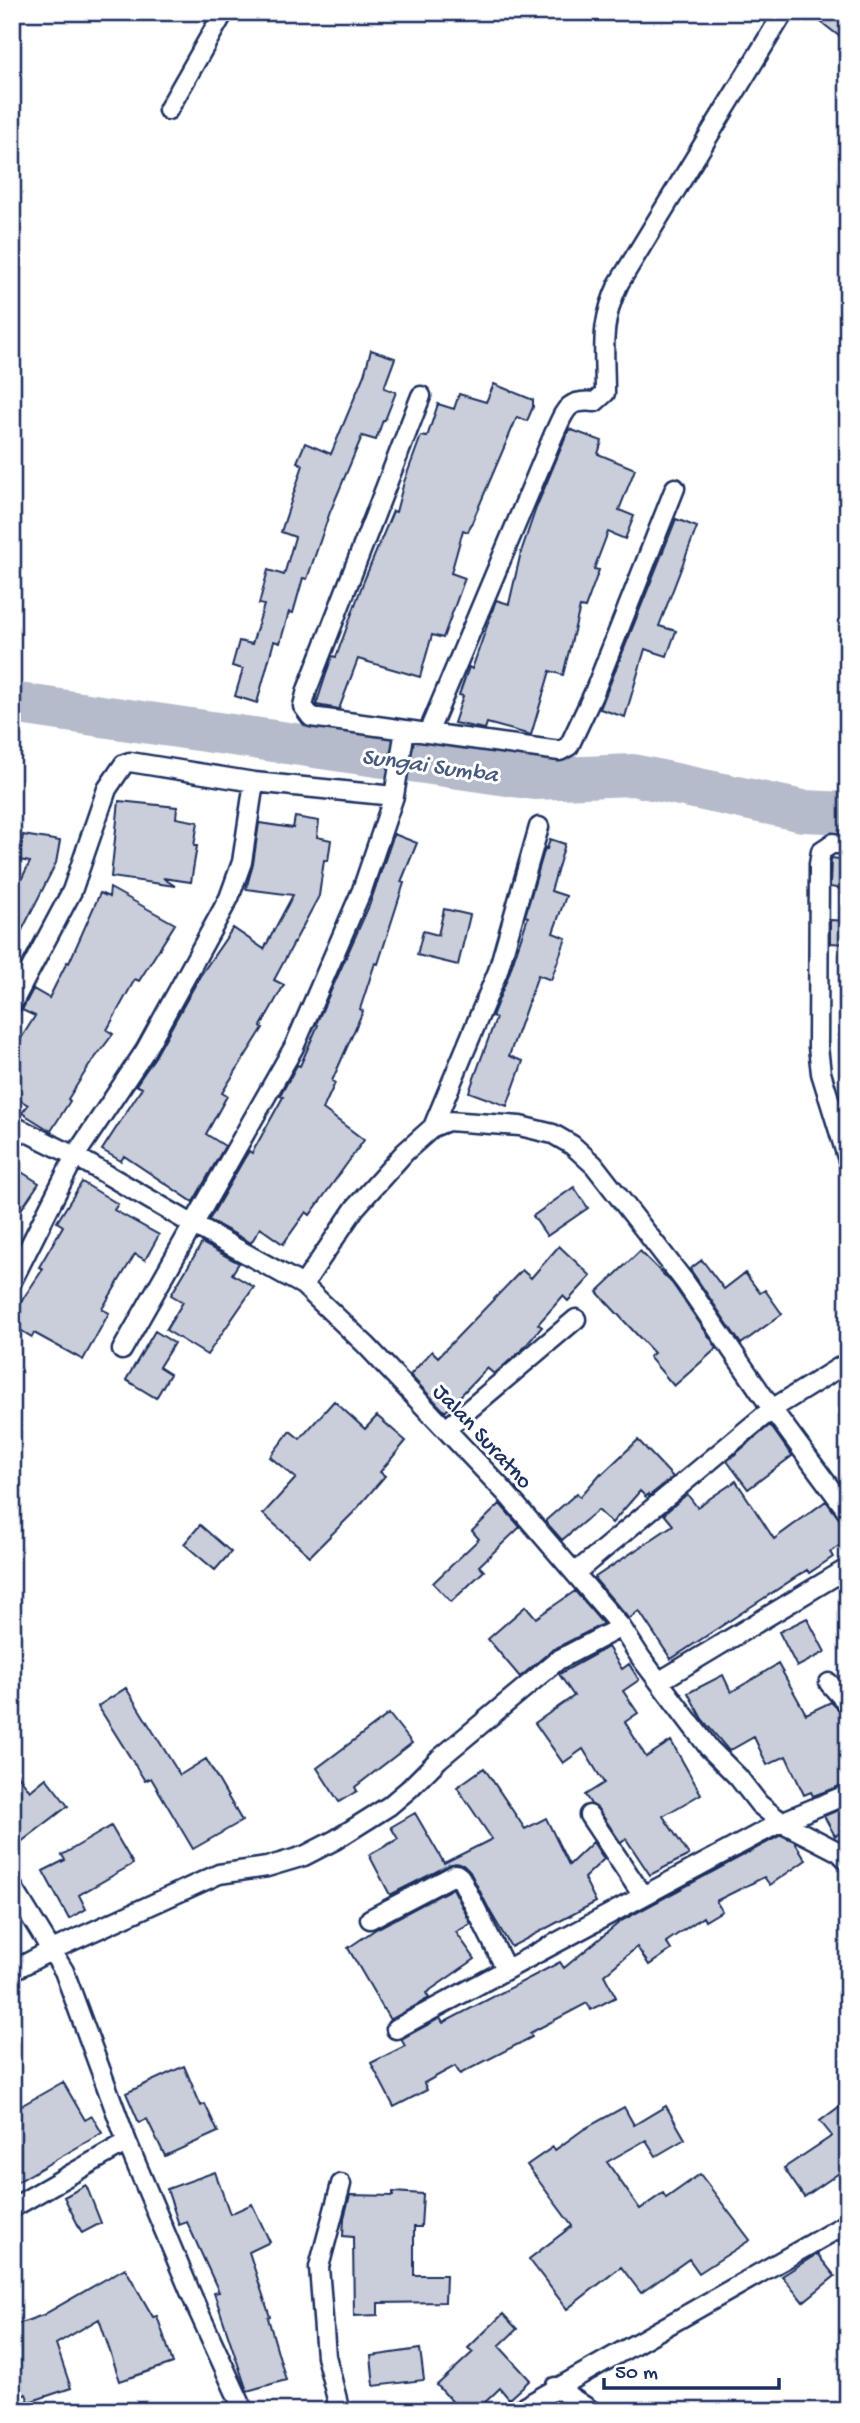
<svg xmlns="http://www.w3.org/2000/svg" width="860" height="2423" viewBox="0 0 860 2423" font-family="'Gochi Hand',sans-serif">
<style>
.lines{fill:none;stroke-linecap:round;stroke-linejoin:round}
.river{stroke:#b5bbca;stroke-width:42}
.building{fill:#caceda;stroke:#1b2f5e;stroke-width:2}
.street-casing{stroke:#1b2f5e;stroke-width:23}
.street{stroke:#fff;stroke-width:18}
.labels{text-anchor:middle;stroke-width:6;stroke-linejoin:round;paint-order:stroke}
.street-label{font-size:23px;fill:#1b2f5e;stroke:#fff}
.water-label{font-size:24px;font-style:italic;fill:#49597e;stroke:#fff}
</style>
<rect width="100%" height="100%" fill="#fff"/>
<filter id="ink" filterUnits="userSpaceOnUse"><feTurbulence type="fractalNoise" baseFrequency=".0143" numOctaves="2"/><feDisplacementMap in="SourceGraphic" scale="14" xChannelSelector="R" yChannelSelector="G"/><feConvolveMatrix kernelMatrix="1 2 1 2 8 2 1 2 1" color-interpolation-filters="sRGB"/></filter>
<g filter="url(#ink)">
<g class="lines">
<!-- river -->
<path class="river" d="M 12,703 L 535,779 L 633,775 L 803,811 L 848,813"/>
</g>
<!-- building -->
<path class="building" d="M 808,12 L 848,12 L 848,43 Z
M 371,350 L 395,358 L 384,388 L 396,392 L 385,420 L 383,420 L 376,440 L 362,436 L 330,512 L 307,579 L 303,578 L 293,613 L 289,612 L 280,643 L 274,641 L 257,703 L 235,696 L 243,669 L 232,666 L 239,641 L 252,644 L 264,605 L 259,604 L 268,570 L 284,575 L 295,537 L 281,532 L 303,465 L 297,462 L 305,443 L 331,454 L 364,375 Z
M 494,384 L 533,400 L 533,407 L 527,421 L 517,417 L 468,532 L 463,530 L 451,573 L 465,578 L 443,638 L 432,635 L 420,677 L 358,659 L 339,709 L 316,705 L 332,656 L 336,657 L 363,583 L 393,511 L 396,512 L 404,482 L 421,436 L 427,437 L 438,404 L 454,409 L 459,394 L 486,402 Z
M 569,429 L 602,441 L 598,454 L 635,469 L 619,510 L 634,516 L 625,539 L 608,532 L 594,569 L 599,570 L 585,608 L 580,607 L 563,675 L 550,671 L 531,735 L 487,723 L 485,729 L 454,723 L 463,696 L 459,695 L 469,667 L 472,669 L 496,600 L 509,604 L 521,552 L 536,508 Z
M 676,519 L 697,527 L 659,626 L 676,631 L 667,656 L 645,649 L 625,717 L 600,709 Z
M 119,801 L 177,807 L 176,818 L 198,822 L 194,846 L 197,846 L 191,882 L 163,878 L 175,886 L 111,877 Z
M 295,817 L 319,821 L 317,837 L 331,840 L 328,861 L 324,860 L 319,896 L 274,980 L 284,985 L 261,1026 L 263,1028 L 222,1093 L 227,1096 L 206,1134 L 225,1146 L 193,1202 L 124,1156 L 121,1161 L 102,1150 L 142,1088 L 136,1085 L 155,1057 L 200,976 L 233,928 L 264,949 L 293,895 L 246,889 L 253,864 L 259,823 L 293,828 Z
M 394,834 L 417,843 L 401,882 L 404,883 L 378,964 L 375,963 L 360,1009 L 363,1011 L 332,1081 L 335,1083 L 323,1109 L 364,1140 L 310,1215 L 306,1212 L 283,1244 L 260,1228 L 251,1243 L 209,1220 L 244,1159 L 249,1151 L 252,1153 L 283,1097 L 280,1096 L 297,1065 L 300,1066 L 318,1025 L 316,1024 L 369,906 Z
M 23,835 L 60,841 L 56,863 L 12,950 L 12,898 L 30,862 L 19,860 Z
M 550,839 L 565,844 L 551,891 L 566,896 L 553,933 L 566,938 L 551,980 L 538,975 L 509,1056 L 523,1061 L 507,1106 L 469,1092 L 496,1018 L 492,1016 L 509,974 L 528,917 L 525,916 L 545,848 L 547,849 Z
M 831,858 L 848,860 L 848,890 L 830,887 Z
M 110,888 L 175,924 L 139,981 L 135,979 L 107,1030 L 113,1034 L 89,1066 L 68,1099 L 70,1101 L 51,1131 L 22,1113 L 28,1105 L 12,1095 L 12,1053 L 35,1016 L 22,1010 L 33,989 L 49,998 L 67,962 L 69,963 L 100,893 L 109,897 Z
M 444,909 L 470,915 L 458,965 L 417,955 L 423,931 L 438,935 Z
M 830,920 L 848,921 L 848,944 L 830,943 Z
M 12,1166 L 39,1183 L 12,1223 Z
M 82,1182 L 118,1204 L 114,1210 L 159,1235 L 145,1260 L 135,1254 L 102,1309 L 109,1313 L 83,1360 L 34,1333 L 32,1337 L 12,1325 L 12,1315 L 43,1269 L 39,1267 L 63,1226 L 57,1222 Z
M 574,1187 L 588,1208 L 547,1236 L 533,1216 Z
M 202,1243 L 239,1263 L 232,1274 L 254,1287 L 207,1355 L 166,1330 L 183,1302 L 171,1295 Z
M 559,1246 L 591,1276 L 568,1301 L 563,1296 L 538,1324 L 542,1327 L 522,1350 L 494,1374 L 487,1368 L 445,1412 L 410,1375 L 432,1351 L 438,1357 L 522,1270 L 531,1278 Z
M 640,1251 L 672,1283 L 717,1348 L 674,1386 L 649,1357 L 654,1353 L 597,1292 Z
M 702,1260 L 724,1289 L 745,1273 L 760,1293 L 765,1290 L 782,1314 L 741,1344 L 690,1269 Z
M 155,1331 L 174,1343 L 159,1367 L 170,1374 L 156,1398 L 126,1380 Z
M 334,1401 L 365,1429 L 377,1416 L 406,1441 L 380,1472 L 385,1476 L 353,1513 L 310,1556 L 263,1514 L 296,1478 L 270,1457 L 290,1431 L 300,1439 Z
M 770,1425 L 792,1456 L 748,1489 L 727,1461 Z
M 638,1440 L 673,1477 L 649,1496 L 648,1494 L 646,1497 L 640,1491 L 612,1523 L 598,1510 L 562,1540 L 545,1521 L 577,1493 L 580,1497 L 601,1473 L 602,1474 Z
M 736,1481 L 774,1539 L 826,1501 L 848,1531 L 848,1540 L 830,1552 L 833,1557 L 809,1573 L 807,1570 L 671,1659 L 639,1611 L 629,1619 L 594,1578 L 673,1525 L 664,1514 L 687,1494 L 697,1507 Z
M 500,1504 L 520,1527 L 479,1566 L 484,1571 L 451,1602 L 433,1583 L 479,1539 L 472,1531 Z
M 200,1525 L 231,1552 L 215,1570 L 184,1544 Z
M 575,1591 L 603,1624 L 552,1650 L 520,1677 L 488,1639 L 526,1606 L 536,1618 Z
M 807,1618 L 825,1652 L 797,1667 L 779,1632 Z
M 608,1647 L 622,1669 L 629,1664 L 639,1680 L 623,1691 L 638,1713 L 625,1722 L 646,1757 L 671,1741 L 701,1794 L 663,1816 L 689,1855 L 650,1875 L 626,1839 L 621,1843 L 598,1809 L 591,1804 L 585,1795 L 604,1783 L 583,1749 L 563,1763 L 535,1723 L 574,1696 L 559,1674 Z
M 778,1664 L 806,1714 L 831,1702 L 843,1714 L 848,1725 L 848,1783 L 813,1796 L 811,1792 L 804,1795 L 786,1756 L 767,1765 L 754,1737 L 729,1751 L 702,1719 L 688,1693 L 723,1675 L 731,1692 Z
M 126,1688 L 180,1775 L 206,1759 L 242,1821 L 193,1849 L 151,1778 L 145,1781 L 98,1706 Z
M 389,1714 L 412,1743 L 355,1787 L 357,1791 L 339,1802 L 317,1768 Z
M 12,1767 L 30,1791 L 46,1778 L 68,1806 L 12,1849 Z
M 484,1768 L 525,1829 L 546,1818 L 569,1865 L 593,1842 L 604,1859 L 584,1878 L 596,1902 L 511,1947 L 491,1913 L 470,1872 L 463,1865 L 451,1864 L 390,1895 L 369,1855 L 398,1839 L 391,1827 L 415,1813 L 444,1863 L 492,1839 L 457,1787 Z
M 848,1806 L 848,1829 L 835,1836 L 824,1816 Z
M 111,1826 L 133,1864 L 79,1895 L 86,1909 L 69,1919 L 43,1871 L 65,1860 L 62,1855 Z
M 781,1835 L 794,1841 L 806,1860 L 770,1885 L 764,1877 L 716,1901 L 722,1911 L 705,1921 L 703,1917 L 666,1942 L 671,1950 L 649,1965 L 637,1947 L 604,1975 L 616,1997 L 591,2010 L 587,2003 L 530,2033 L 532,2037 L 460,2074 L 455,2066 L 424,2083 L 427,2090 L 394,2107 L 371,2063 L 405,2046 L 401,2039 L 440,2018 L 443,2023 L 560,1962 L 564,1968 L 621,1921 Z
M 453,1888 L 471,1924 L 456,1932 L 475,1959 L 426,1993 L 429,1998 L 390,2020 L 348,1948 L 376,1929 Z
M 184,2066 L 201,2106 L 205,2104 L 218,2132 L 165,2156 L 147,2119 L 139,2123 L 126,2093 Z
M 63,2082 L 85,2120 L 92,2116 L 102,2133 L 12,2185 L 12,2111 Z
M 848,2100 L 848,2167 L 804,2197 L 784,2168 L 832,2136 L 820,2121 Z
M 666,2106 L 685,2139 L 656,2156 L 646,2140 L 607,2162 L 640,2209 L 663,2193 L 666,2198 L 700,2174 L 750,2240 L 699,2273 L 689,2259 L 641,2293 L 621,2267 L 567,2309 L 529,2259 L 572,2226 L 527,2165 L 553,2147 L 555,2150 L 584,2129 L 624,2107 L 634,2125 Z
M 215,2172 L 230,2214 L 252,2204 L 270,2242 L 249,2252 L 270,2317 L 268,2318 L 286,2380 L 247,2391 L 214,2293 L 219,2292 L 187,2222 L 179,2225 L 167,2189 Z
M 86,2185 L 101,2223 L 82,2233 L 64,2197 Z
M 393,2192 L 423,2194 L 421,2227 L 414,2227 L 414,2275 L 446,2275 L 445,2302 L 378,2303 L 378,2315 L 354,2316 L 353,2237 L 343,2236 L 344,2218 L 350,2195 L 393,2196 Z
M 817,2254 L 835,2276 L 803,2302 L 782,2276 Z
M 125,2268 L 153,2317 L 157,2316 L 173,2363 L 120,2381 L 99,2319 L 56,2344 L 71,2388 L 29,2402 L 26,2394 L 12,2400 L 12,2326 L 43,2315 Z
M 503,2314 L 517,2329 L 499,2346 L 530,2380 L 509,2399 L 500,2388 L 476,2411 L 461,2411 L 437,2385 L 473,2352 L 468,2348 Z
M 420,2349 L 424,2380 L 374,2386 L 371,2356 Z"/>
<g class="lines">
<defs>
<path id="street" d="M 168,110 L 224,12
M 421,396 L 307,690 L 303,706 L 311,717 L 545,749 L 560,751 L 569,746 L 593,695 L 675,488
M 428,733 L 554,434 C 565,411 566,399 595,402 L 605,393 C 605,349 599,325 619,283 L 784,12
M 848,846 L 833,843 L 821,851 L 819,864 L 818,1047 L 821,1073 L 848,1160
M 12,1004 L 72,891 L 107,789 L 124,764 L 130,762 L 254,782 L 394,796
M 12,1125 L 75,1156 L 192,1224 L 303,1285 L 366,1345 L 505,1492 L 621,1627 L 641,1658 L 709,1748 L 738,1777 L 759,1804 L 781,1822 L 839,1852 L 848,1861
M 433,1127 L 498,971 L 539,827
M 12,1281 L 75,1156 L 145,1051 L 229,898 L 242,862 L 254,782
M 303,1285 L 355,1208 L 405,1152 L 433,1127 L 448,1121 L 520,1126 L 553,1134 L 572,1145 L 594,1165 L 685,1282 L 772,1409 L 848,1512
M 122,1350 L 294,1047 L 362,890 L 394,796 L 405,730
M 446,1429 L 576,1319
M 575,1573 L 772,1409 L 848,1362
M 660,1681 L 848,1568
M 829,1683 L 848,1704
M 589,1815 L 643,1896
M 12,1886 L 64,1971 L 127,2142 L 197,2308 L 244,2411
M 370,1919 L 456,1874 L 460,1877 L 506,1969
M 12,1971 L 52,1950 L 219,1874 L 267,1867 L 304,1856 L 335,1840 L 389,1806 L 409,1789 L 439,1759 L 558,1660 L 621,1627
M 396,2029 L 781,1822 L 848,1794
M 12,2208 L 127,2142
M 555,2387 L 592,2411
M 340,2411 L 326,2356 L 319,2267 L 341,2184
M 517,2411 L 848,2223"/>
</defs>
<!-- street casing -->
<use href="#street" class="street-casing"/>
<!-- street -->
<use href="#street" class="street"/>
</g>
</g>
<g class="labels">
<!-- street labels -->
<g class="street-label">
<text transform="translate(484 1435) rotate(47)" y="8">Jalan Suratno</text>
</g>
<!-- water labels -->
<g class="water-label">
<text transform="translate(430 764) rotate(8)" y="8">Sungai Sumba</text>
</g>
</g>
<!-- margin -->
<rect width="860" height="2423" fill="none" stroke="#fff" stroke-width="42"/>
<rect x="21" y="21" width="818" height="2381" fill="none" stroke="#1b2f5e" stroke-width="2.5" filter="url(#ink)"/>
<!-- scale -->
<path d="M604 2378v10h175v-10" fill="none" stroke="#1b2f5e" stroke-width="3.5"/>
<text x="615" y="2378" font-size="21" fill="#1b2f5e" stroke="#ffffff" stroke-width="5" paint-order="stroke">50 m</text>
</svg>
